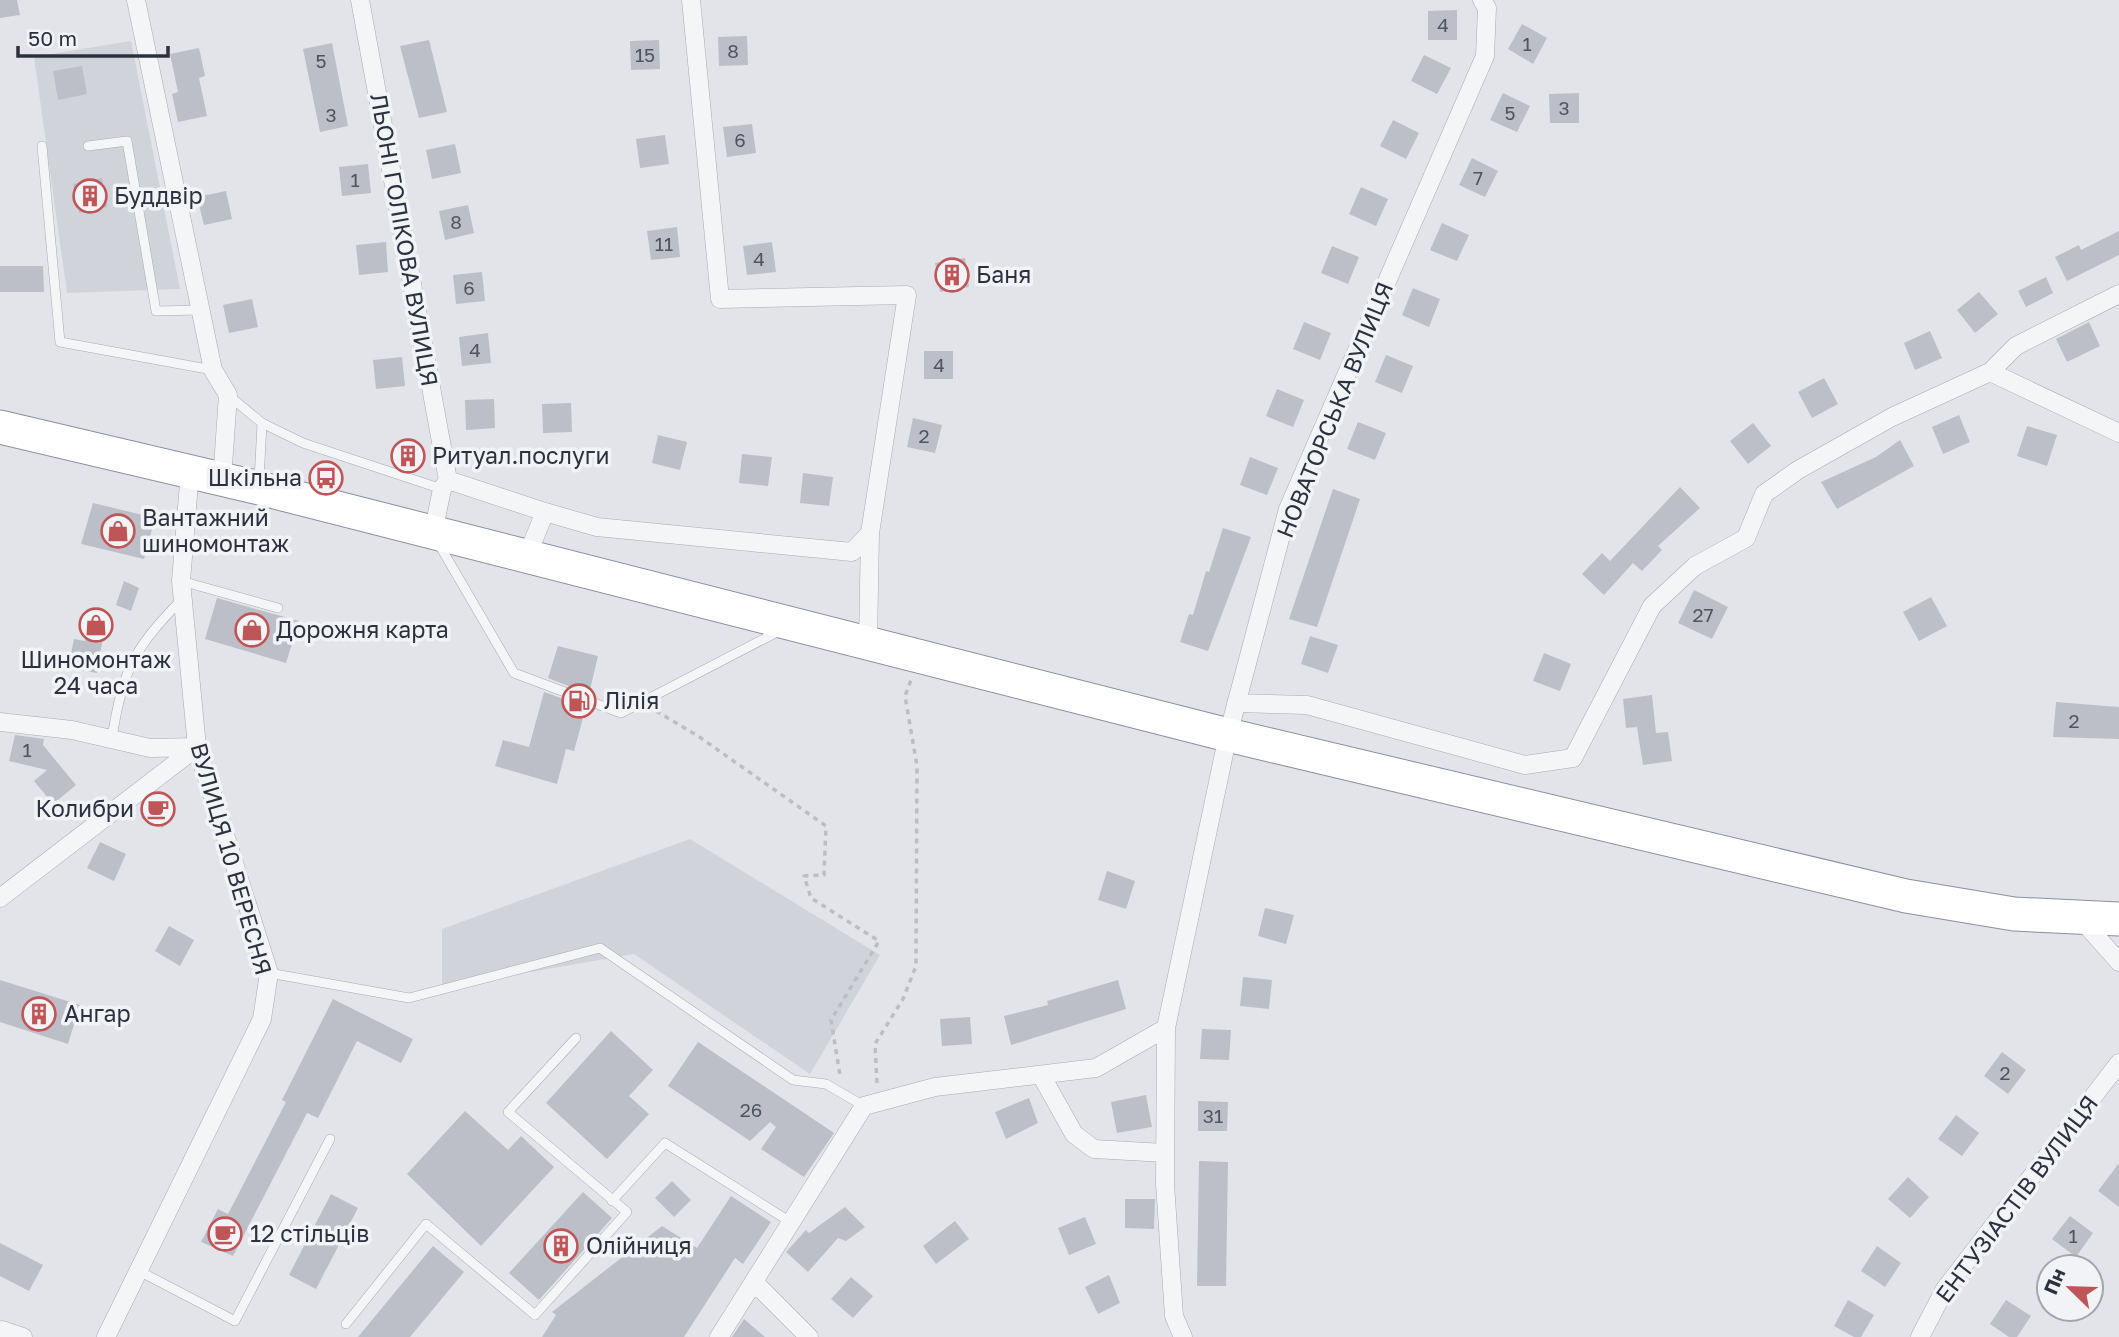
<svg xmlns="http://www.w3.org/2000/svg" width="2119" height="1337" viewBox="0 0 2119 1337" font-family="'Golos Text',sans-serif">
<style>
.built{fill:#d0d3da}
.building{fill:#bdbfc8}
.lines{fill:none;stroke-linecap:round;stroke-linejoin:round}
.lane-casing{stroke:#a8aab3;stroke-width:10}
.street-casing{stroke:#a8aab3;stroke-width:19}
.highway-casing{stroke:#8b909e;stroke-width:35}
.path{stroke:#bcbec3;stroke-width:3.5;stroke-dasharray:5 5;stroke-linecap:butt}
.lane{stroke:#f4f5f7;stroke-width:9}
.street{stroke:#f4f5f7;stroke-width:18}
.highway{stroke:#fff;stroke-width:33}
.labels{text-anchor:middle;stroke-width:7;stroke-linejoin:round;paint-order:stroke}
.number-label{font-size:19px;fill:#505461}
.poi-label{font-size:23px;fill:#2c303f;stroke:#f1f3f6;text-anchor:start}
.street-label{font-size:23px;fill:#2c303f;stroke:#f1f3f6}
</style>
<rect width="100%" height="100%" fill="#e2e4e9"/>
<!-- built -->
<path class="built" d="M 131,41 L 180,289 L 67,293 L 34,57 Z
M 690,839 L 880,955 L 810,1074 L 634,954 L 442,987 L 442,929 Z"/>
<!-- building -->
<path class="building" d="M 0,0 L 17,0 L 20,15 L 0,18 Z
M 1457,10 L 1457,40 L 1428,40 L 1428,11 Z
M 1522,24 L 1547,38 L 1533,64 L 1508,49 Z
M 747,36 L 748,65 L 719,66 L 718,37 Z
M 429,40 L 447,112 L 419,118 L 400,46 Z
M 659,40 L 660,69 L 631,70 L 630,41 Z
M 332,43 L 348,126 L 320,132 L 303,49 Z
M 199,48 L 205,76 L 199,78 L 207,116 L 178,122 L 172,94 L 178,92 L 170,54 Z
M 1424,55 L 1451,68 L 1437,94 L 1411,81 Z
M 82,66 L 87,94 L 58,100 L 53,71 Z
M 1503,93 L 1530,106 L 1517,132 L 1490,120 Z
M 1579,93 L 1579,123 L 1550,123 L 1549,94 Z
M 1393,120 L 1419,133 L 1406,159 L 1380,146 Z
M 752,124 L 756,153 L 727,157 L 723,127 Z
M 665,135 L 669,164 L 640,168 L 636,139 Z
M 455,144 L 461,173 L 432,179 L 426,150 Z
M 1472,158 L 1498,171 L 1485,197 L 1459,185 Z
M 368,164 L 371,193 L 342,196 L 339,167 Z
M 102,178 L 107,207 L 79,213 L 73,184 Z
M 1361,187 L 1388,199 L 1376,226 L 1349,214 Z
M 226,191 L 232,219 L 204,225 L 197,197 Z
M 468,205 L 474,233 L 445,240 L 439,211 Z
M 1442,223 L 1469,235 L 1457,261 L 1430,250 Z
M 677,227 L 680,257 L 651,260 L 647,231 Z
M 2119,231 L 2119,255 L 2067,281 L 2055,257 L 2079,245 L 2081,250 Z
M 386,242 L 388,272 L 359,275 L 356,245 Z
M 772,242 L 776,272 L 747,275 L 743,246 Z
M 1332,246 L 1359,257 L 1348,284 L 1321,273 Z
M 965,258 L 969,287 L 940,292 L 935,263 Z
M 0,266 L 43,266 L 44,292 L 0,292 Z
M 482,272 L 485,301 L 456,304 L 453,275 Z
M 2046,277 L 2053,293 L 2026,307 L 2018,291 Z
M 1413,288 L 1440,299 L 1429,327 L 1402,315 Z
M 1979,292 L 1998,314 L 1975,333 L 1957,310 Z
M 252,299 L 258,327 L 229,333 L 223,305 Z
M 1304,322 L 1331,333 L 1320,360 L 1293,349 Z
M 2089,322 L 2100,346 L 2067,362 L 2056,339 Z
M 1930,331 L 1942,358 L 1915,370 L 1904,343 Z
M 488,333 L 491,363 L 462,366 L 459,337 Z
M 924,351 L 953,351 L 953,379 L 924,379 Z
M 1386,355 L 1413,366 L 1402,393 L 1375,382 Z
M 402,357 L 405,386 L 376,389 L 373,360 Z
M 1824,378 L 1838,404 L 1812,418 L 1798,392 Z
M 1277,389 L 1304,400 L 1293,427 L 1266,416 Z
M 494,399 L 495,428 L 466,430 L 465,400 Z
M 571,403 L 572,432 L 543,433 L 542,404 Z
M 1959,415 L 1970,442 L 1943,454 L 1932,427 Z
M 913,418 L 942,425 L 935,453 L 907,447 Z
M 1358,422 L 1386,433 L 1375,460 L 1347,449 Z
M 1753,423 L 1771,446 L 1748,464 L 1730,441 Z
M 2027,426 L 2057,435 L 2047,466 L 2017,456 Z
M 658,435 L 687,442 L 680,470 L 652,463 Z
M 1900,440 L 1914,466 L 1837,509 L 1821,482 L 1876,457 Z
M 396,445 L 423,449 L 420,466 L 393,463 Z
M 742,454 L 772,457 L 768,486 L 739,483 Z
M 1250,457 L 1278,468 L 1267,495 L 1240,485 Z
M 803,473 L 833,477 L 829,506 L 800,503 Z
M 1680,487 L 1700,508 L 1658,546 L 1662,550 L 1642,571 L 1633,563 L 1604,595 L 1582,574 L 1602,553 L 1610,561 Z
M 1333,489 L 1360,499 L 1317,627 L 1289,619 Z
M 93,503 L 155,518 L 144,559 L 81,544 Z
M 1223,528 L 1251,537 L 1208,651 L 1180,642 L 1189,614 L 1193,615 L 1206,571 L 1209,572 Z
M 124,581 L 139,588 L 131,611 L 116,605 Z
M 1694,590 L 1728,607 L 1712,639 L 1678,623 Z
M 1931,597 L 1947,626 L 1919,641 L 1903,612 Z
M 217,598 L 299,621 L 286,663 L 205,639 Z
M 89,610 L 107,613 L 97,673 L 68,668 L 74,639 L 85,641 Z
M 1310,636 L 1338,645 L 1328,673 L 1301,664 Z
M 558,646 L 598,656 L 589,694 L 548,678 Z
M 1544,653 L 1571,664 L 1560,691 L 1533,681 Z
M 544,692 L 586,707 L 574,751 L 566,749 L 557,784 L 495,766 L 503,740 L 529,747 Z
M 1652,695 L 1656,733 L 1668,732 L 1672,761 L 1643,765 L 1637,727 L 1626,728 L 1623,699 Z
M 2056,702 L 2119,707 L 2119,739 L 2053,737 Z
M 15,735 L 44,739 L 43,745 L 76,785 L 53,804 L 34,781 L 47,770 L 9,761 Z
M 156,793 L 174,802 L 163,828 L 141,818 Z
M 100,842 L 126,854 L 114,881 L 87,868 Z
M 1107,871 L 1135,881 L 1126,909 L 1098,900 Z
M 1265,908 L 1294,915 L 1286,944 L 1258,936 Z
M 169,926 L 194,940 L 180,966 L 155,951 Z
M 1243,977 L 1272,980 L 1269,1009 L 1240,1006 Z
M 0,980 L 80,1005 L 68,1044 L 0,1022 Z
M 1118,980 L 1126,1009 L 1011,1045 L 1004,1016 L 1048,1005 L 1047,1001 Z
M 333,999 L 413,1039 L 401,1063 L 357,1041 L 318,1118 L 307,1113 L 233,1256 L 201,1242 L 218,1209 L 228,1214 L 286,1102 L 282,1100 Z
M 970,1017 L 972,1044 L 942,1046 L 940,1019 Z
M 1202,1029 L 1231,1030 L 1229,1060 L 1200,1059 Z
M 611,1031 L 653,1070 L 629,1096 L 649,1114 L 607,1159 L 546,1103 Z
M 698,1042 L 834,1133 L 804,1177 L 761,1149 L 776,1127 L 770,1122 L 750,1141 L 668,1086 Z
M 2002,1052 L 2026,1070 L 2008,1094 L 1984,1076 Z
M 1146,1095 L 1152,1127 L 1117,1133 L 1111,1102 Z
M 1029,1098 L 1038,1123 L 1006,1139 L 995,1112 Z
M 1198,1101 L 1228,1102 L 1227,1131 L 1198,1131 Z
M 465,1111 L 508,1150 L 521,1136 L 554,1167 L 481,1246 L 407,1174 Z
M 1956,1115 L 1979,1133 L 1962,1156 L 1938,1139 Z
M 1199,1161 L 1228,1162 L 1226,1286 L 1197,1286 Z
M 2119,1163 L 2119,1207 L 2098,1191 Z
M 1908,1177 L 1929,1197 L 1910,1218 L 1888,1199 Z
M 672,1181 L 691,1200 L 674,1217 L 655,1198 Z
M 583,1192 L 612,1218 L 539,1300 L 509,1273 Z
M 331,1194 L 358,1208 L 316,1289 L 289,1275 Z
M 731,1196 L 771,1222 L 743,1264 L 735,1258 L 684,1337 L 542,1337 L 556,1315 L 552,1312 L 662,1226 L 697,1248 Z
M 1125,1199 L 1155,1199 L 1154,1229 L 1125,1228 Z
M 845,1207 L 865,1227 L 846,1241 L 838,1238 L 808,1272 L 786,1252 L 806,1230 L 809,1233 Z
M 2070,1216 L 2093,1233 L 2076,1257 L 2052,1239 Z
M 1085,1217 L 1096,1244 L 1069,1255 L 1058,1228 Z
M 955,1221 L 969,1239 L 936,1264 L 923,1246 Z
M 0,1243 L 43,1265 L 29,1291 L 0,1276 Z
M 433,1246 L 464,1272 L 410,1337 L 358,1337 Z
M 1877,1246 L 1901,1263 L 1885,1287 L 1861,1271 Z
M 1109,1275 L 1120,1303 L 1098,1314 L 1085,1287 Z
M 851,1277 L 873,1296 L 853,1318 L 831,1299 Z
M 1848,1300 L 1874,1315 L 1861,1337 L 1854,1337 L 1834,1326 Z
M 2006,1300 L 2031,1316 L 2017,1337 L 2009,1337 L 1990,1324 Z
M 744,1319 L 765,1337 L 732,1337 Z"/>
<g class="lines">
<defs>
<path id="lane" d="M 42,146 L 60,342 L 213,370
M 88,146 L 127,141 L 156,311 L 201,310
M 228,395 L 262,423 L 303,443 L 442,489
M 259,481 L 262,423
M 437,541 L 514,673 L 621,713 L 779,631
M 181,581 L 278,608
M 112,737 C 124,667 133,650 182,599
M 269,973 L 409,998 L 600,948 L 793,1080 L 826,1084 L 864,1106
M 612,1201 L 665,1143 L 792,1223
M 139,1271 L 235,1321 L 330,1139
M 346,1324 L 426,1224 L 535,1315 L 627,1212 L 508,1112 L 576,1038"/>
<path id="street" d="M 136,0 L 213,370 L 228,395 L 222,480
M 360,0 L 448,480 L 442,489 L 433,533
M 691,0 L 720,299 L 907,295 L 870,533 L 868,642
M 1990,372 L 2119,433
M 448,480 L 545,512
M 527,556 L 545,512 L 597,527 L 852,552 L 870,533
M 1236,703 L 1307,705 L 1525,765 L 1573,758 L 1652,606 L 1695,566 L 1746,538 L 1764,494 L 1798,470 L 1892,417 L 1990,372 L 2016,346 L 2119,294
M 0,722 L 72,730 L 150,748 L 197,747
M 0,898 L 197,747
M 2080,918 L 2119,962
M 1166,1028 L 1165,1184 L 1174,1316 L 1183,1337
M 1041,1075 L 1074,1134 L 1094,1149 L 1165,1153
M 755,1283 L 809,1337
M 2,1330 L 23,1337
M 106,1337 L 262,1019 L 269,973 L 197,747 L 181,581 L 190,471
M 719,1337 L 864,1106 L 935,1087 L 1096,1068 L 1166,1028 L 1228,735 L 1288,509 L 1485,56 L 1487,8 L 1482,0
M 1920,1337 L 1945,1289 L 2119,1063"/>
<path id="highway" d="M 0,427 L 259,488 L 1228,735 L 1906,896 L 2014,914 L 2119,919"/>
</defs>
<!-- lane casing -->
<use href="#lane" class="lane-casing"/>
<!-- street casing -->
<use href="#street" class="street-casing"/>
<!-- highway casing -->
<use href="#highway" class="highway-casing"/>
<!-- path -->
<path class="path" d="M 656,711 L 698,736 L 826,826 L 824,875 L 804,876 L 811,898 L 879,941 L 831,1020 L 840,1075
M 877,1083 L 875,1044 L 903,999 L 916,966 L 917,766 L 905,696 L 911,680"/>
<!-- lane -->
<use href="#lane" class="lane"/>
<!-- street -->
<use href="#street" class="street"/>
<!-- highway -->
<use href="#highway" class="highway"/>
</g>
<!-- icons -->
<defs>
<symbol id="building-ring" viewBox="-11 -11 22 22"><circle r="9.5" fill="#f1f3f6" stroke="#bf5557" stroke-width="1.5"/><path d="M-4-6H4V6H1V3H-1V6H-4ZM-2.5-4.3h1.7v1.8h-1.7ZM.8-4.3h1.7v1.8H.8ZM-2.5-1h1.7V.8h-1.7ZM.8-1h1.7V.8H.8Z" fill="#bf5557"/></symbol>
<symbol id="bus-ring" viewBox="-11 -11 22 22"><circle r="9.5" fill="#f1f3f6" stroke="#bf5557" stroke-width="1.5"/><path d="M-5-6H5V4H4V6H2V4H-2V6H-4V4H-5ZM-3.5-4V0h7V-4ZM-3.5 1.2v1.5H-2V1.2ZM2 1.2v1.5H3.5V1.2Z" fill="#bf5557"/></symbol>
<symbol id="shop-ring" viewBox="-11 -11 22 22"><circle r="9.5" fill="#f1f3f6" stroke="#bf5557" stroke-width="1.5"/><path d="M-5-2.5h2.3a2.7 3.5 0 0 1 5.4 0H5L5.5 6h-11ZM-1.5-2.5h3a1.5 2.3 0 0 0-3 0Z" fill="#bf5557"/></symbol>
<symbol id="fuel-ring" viewBox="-11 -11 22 22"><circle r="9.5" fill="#f1f3f6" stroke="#bf5557" stroke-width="1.5"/><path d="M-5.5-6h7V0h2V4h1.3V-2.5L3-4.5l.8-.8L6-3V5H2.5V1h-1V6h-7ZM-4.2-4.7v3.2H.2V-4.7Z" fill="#bf5557"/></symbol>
<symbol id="cafe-ring" viewBox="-11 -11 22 22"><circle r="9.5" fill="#f1f3f6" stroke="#bf5557" stroke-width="1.5"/><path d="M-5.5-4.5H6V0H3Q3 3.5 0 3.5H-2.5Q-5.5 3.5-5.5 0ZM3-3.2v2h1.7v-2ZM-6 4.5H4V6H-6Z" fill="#bf5557"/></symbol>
</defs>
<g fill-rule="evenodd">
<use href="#building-ring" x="71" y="177" width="38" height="38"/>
<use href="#building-ring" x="933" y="256" width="38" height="38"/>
<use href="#building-ring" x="389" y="437" width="38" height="38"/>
<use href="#bus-ring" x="307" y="459" width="38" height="38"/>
<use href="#shop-ring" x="99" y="512" width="38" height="38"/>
<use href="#shop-ring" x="77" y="606" width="38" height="38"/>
<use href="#shop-ring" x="233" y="611" width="38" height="38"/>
<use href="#fuel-ring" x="560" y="682" width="38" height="38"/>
<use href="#cafe-ring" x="139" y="790" width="38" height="38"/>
<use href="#building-ring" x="20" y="995" width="38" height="38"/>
<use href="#cafe-ring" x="206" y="1215" width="38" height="38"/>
<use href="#building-ring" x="542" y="1227" width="38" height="38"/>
</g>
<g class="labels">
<!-- number labels -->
<g class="number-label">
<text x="1443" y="32">4</text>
<text x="1527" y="51">1</text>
<text x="733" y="58">8</text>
<text x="645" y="62">15</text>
<text x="321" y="68">5</text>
<text x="1564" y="115">3</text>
<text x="1510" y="120">5</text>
<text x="331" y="122">3</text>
<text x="740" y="147">6</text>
<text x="1478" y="185">7</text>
<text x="355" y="187">1</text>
<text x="456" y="229">8</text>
<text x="664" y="251">11</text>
<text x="759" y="266">4</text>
<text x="469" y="295">6</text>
<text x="475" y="357">4</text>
<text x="939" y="372">4</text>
<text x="924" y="443">2</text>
<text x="1703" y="622">27</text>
<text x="2074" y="728">2</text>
<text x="27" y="757">1</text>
<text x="2005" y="1080">2</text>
<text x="751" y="1117">26</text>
<text x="1213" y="1123">31</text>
<text x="2073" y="1243">1</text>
</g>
<!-- poi labels -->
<g class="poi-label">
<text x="114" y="204">Буддвір</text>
<text x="976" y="283">Баня</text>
<text x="432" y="464">Ритуал.послуги</text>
<text x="302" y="486" text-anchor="end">Шкільна</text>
<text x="142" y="526">Вантажний<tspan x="142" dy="26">шиномонтаж</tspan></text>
<text x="276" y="638">Дорожня карта</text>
<text x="96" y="668" text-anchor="middle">Шиномонтаж<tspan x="96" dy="26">24 часа</tspan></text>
<text x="604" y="709">Лілія</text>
<text x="134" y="817" text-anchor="end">Колибри</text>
<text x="64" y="1022">Ангар</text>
<text x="250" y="1242">12 стільців</text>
<text x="586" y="1254">Олійниця</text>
</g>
<!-- street labels -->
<g class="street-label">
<text transform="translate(404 240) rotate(80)" y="8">ЛЬОНІ ГОЛІКОВА ВУЛИЦЯ</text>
<text transform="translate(1335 410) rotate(-68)" y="8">НОВАТОРСЬКА ВУЛИЦЯ</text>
<text transform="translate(231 859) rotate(74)" y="8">ВУЛИЦЯ 10 ВЕРЕСНЯ</text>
<text transform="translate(2017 1199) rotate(-53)" y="8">ЕНТУЗІАСТІВ ВУЛИЦЯ</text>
</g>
</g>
<!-- north arrow -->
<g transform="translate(2070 1288) rotate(293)"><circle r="33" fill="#f1f3f6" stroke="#a2a5ad" stroke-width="2"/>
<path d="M0-5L12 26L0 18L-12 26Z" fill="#bf5557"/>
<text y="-10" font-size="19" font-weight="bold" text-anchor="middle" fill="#2c303f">Пн</text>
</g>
<!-- scale -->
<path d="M18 46v10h150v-10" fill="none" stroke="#2c303f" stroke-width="3.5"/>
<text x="28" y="46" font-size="21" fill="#2c303f" stroke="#f1f3f6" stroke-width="5" paint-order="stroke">50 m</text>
</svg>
